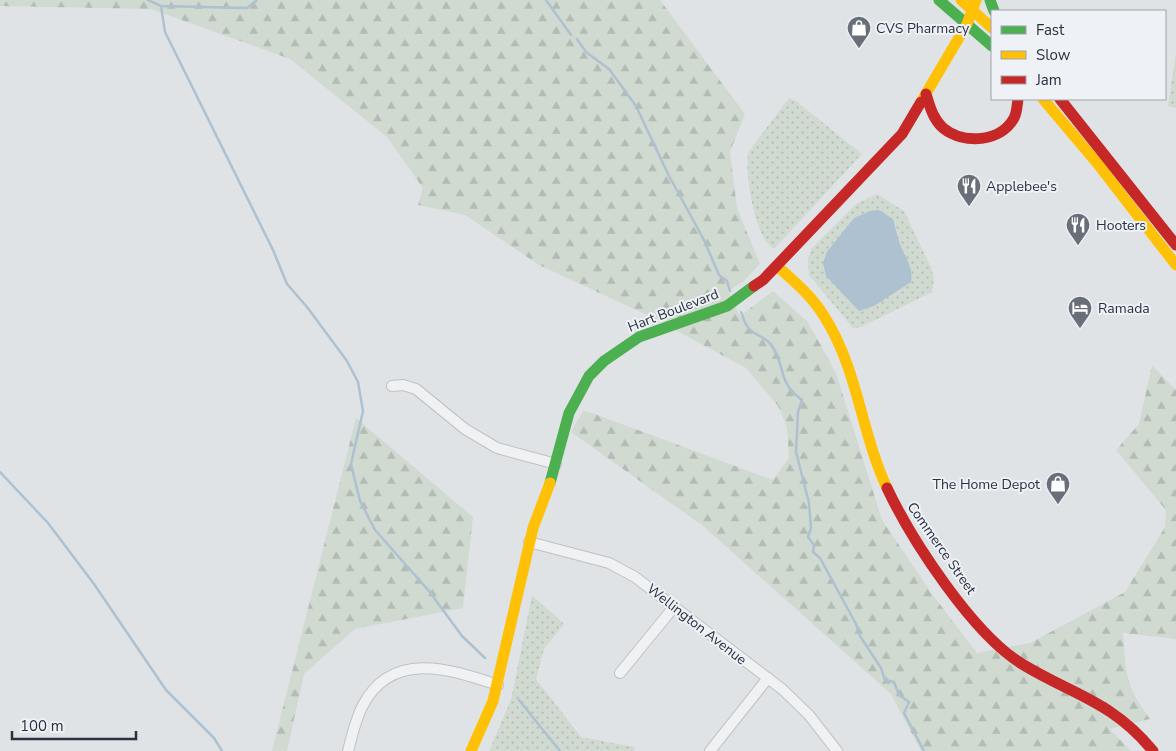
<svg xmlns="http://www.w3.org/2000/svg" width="1176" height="751" viewBox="0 0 1176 751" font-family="'Nunito Sans',sans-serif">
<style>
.green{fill:url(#green-dots)}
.forest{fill:url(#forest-firs)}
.water{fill:#aec1d1}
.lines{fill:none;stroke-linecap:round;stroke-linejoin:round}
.stream{stroke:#aec1d1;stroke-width:2.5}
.street-casing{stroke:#bfc1c4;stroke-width:12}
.street{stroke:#f0f1f2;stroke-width:10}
.fast{stroke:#4caf50;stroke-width:11}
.slow{stroke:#ffc107;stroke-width:11}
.jam{stroke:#c62828;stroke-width:11}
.labels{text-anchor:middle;stroke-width:4;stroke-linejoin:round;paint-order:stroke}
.poi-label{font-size:14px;fill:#28313e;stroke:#eef1f5;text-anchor:start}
.street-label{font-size:14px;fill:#28313e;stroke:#eef1f5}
</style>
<defs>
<pattern id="green-dots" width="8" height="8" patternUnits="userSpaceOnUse" patternTransform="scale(1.25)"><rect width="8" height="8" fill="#d1dad1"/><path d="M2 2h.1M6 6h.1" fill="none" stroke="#b3bcb4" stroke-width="1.8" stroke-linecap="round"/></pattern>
<pattern id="forest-firs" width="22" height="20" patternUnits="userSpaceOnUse" patternTransform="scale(1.25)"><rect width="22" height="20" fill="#d1dad1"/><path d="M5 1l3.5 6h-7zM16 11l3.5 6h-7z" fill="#b3bcb4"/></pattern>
</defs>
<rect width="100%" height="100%" fill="#e0e3e6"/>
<!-- green -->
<path class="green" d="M 1176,53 L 1176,108 L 1168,106 Z
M 789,98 L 796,101 L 862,154 L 774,249 C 755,240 743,169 749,151 Z
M 877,194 L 904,211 L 931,267 L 934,279 L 932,292 L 861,327 L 853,328 L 809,275 L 808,259 L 811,249 L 856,204 Z
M 532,595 L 564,624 L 544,649 L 536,679 L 581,737 L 635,747 L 634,751 L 489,751 L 511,700 Z"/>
<!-- forest -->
<path class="forest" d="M 0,0 L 660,0 L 745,114 L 730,152 L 737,208 L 760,264 L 743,282 L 728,291 L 740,316 L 773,291 L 808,322 L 836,373 L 882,520 L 932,594 L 977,653 L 1030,643 L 1125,592 L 1165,527 L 1166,510 L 1116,450 L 1139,424 L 1152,365 L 1176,390 L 1176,639 L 1123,633 C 1126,673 1125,685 1150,719 L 1110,729 L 1131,751 L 921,751 L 891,694 L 703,526 L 571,432 L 583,411 L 592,413 L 773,480 L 789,458 L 787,427 L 778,406 L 746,368 L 645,314 L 539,265 L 465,215 L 418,205 L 423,188 L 387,137 L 290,59 L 151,9 L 0,6 Z
M 356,418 L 473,517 L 463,608 L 355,629 L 304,674 L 287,751 L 272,751 Z"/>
<!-- water -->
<path class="water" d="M 879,210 L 893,219 C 896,229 898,241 903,251 C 908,262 913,269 911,282 L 874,306 L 859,311 L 826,276 L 823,263 L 827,252 L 854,218 L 870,211 Z"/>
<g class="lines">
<!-- stream -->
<path class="stream" d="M 148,0 L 161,6 L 247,8 L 257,0
M 546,0 L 571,35
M 161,6 L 165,32 L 273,250 L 287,284 L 307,307 L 347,361 L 358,382 L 363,411 L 351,464 L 360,501 L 375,530 L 429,591 L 462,636 L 485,658
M 577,39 L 586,52 L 609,69 L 636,106 L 668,174 L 704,240 L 719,275 L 727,281 L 730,291
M 741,312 C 743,316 744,322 747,326 C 752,335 766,336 772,346 C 787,369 776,380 802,400 L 798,412 L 796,452 L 809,503 L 811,528 L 808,537 L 814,545 L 813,552 L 820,558 L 856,624 L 860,636 L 881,668 L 885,680 L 894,682 L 899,695 L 909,702 L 904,713 L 924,751
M 0,472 L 48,523 L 94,584 L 166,690 L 214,738 L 222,751
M 519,700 L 560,751"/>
<defs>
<path id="street" d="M 392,386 L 403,385 L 416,389 L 465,429 L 497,448 L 556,464
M 529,542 L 609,563 L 635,577 L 782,689 L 809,715 L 837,751
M 620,673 L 674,607
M 348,751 C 352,736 355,721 362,707 C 391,649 450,669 498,685
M 710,751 L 768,678"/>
</defs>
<!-- street casing -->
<use href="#street" class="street-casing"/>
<!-- street -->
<use href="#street" class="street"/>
<!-- fast -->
<path class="fast" d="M 939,0 L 992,46
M 990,0 L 994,11
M 550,483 L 569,413 L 589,376 L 604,361 L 639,337 L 727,306 L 754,286"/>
<!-- slow -->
<path class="slow" d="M 961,0 L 992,28
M 1043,99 L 1097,163 L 1176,265
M 921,102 L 967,24 L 976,0
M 777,266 C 794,281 812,296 824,316 C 858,369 861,433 887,488
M 471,751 L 493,701 L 533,528 L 550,483"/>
<!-- jam -->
<path class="jam" d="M 926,94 C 930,107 933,119 943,128 C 964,145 1001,142 1014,118 C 1017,113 1017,105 1018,99
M 1060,99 L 1176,245
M 754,286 L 763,280 L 902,134 L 921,102
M 887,488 C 912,541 973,634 1022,664 C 1073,695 1112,701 1153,751"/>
</g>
<!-- icons -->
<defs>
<symbol id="shop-pin" viewBox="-11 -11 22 30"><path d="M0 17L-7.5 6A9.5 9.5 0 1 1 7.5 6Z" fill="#686f79" stroke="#eef1f5"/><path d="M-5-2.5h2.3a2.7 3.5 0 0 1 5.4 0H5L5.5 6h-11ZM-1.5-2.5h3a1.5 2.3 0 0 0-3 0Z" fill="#fff"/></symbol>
<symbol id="restaurant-pin" viewBox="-11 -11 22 30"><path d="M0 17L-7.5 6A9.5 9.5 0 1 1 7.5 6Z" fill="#686f79" stroke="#eef1f5"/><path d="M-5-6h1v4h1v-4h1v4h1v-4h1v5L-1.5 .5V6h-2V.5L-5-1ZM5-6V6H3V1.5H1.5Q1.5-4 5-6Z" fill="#fff"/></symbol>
<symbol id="hotel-pin" viewBox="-11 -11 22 30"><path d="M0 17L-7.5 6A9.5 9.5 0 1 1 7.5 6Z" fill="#686f79" stroke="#eef1f5"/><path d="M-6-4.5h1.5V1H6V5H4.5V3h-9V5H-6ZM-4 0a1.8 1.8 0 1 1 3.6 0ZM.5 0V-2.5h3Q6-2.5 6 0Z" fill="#fff"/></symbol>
</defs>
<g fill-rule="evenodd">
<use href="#shop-pin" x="845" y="14" width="28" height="38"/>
<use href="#restaurant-pin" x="955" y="172" width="28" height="38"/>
<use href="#restaurant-pin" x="1064" y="211" width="28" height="38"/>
<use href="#hotel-pin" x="1066" y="294" width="28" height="38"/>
<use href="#shop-pin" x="1044" y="470" width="28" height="38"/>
</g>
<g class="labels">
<!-- poi labels -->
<g class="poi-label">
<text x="876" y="33">CVS Pharmacy</text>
<text x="986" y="191">Applebee's</text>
<text x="1096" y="230">Hooters</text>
<text x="1098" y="313">Ramada</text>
<text x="1040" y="489" text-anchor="end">The Home Depot</text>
</g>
<!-- street labels -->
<g class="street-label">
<text transform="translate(673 310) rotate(-21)" y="5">Hart Boulevard</text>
<text transform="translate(942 548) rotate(55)" y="5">Commerce Street</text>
<text transform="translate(697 624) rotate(38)" y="5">Wellington Avenue</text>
</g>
</g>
<!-- legend -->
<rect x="991" y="10" width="175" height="90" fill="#eef1f5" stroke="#9fa4ac"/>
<rect x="1001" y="26" width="25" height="8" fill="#4caf50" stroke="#9fa4ac"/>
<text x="1036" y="35" font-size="15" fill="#28313e">Fast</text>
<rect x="1001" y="51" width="25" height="8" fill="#ffc107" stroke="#9fa4ac"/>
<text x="1036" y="60" font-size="15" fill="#28313e">Slow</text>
<rect x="1001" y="76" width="25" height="8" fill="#c62828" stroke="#9fa4ac"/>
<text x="1036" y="85" font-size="15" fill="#28313e">Jam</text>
<!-- scale -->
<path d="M12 731v8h124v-8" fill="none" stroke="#28313e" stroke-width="2.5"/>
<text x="20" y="731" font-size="15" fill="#28313e" stroke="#eef1f5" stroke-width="4" paint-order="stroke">100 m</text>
</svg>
